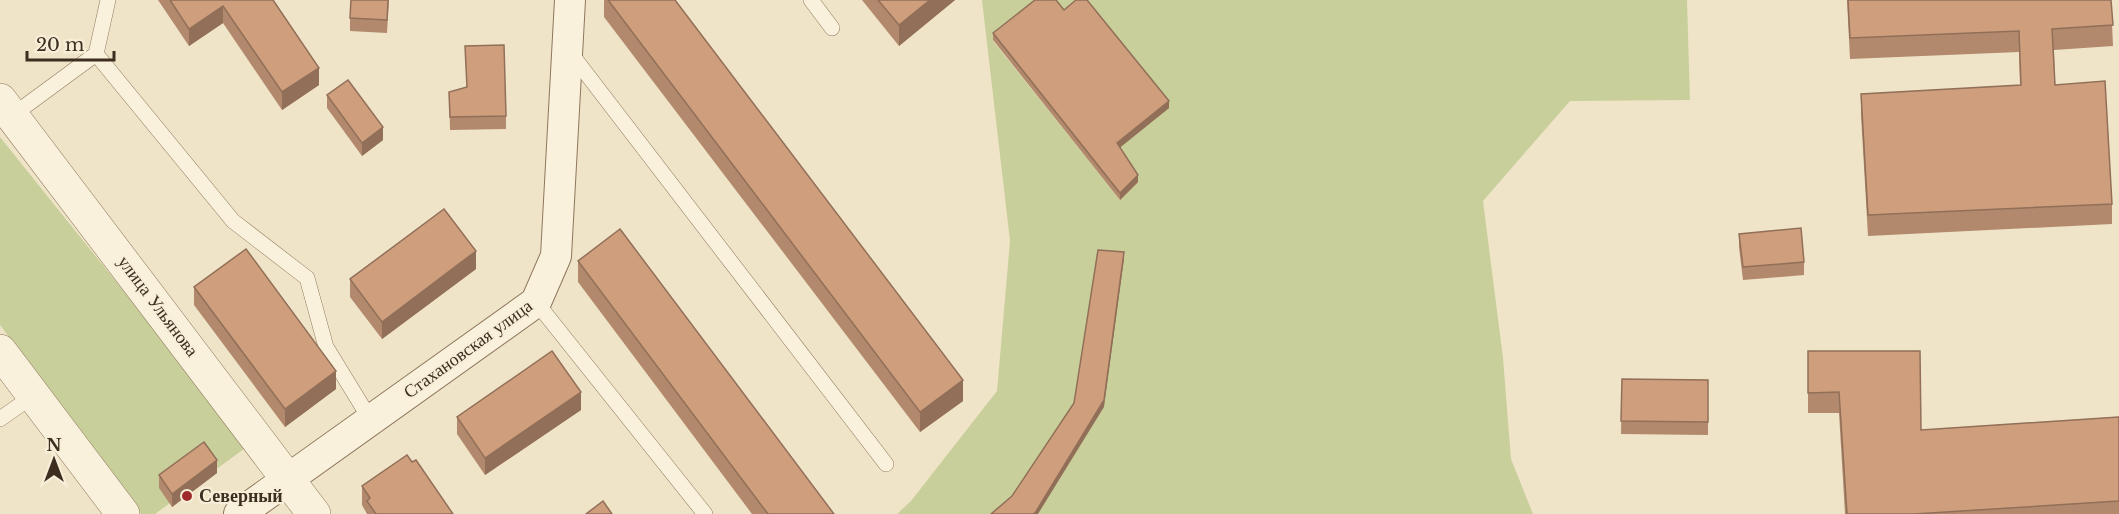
<svg xmlns="http://www.w3.org/2000/svg" width="2119" height="514" viewBox="0 0 2119 514" font-family="'Libre Baskerville',serif">
<style>
.green{fill:#c9cf9b}
.lines{fill:none;stroke-linecap:round;stroke-linejoin:round}
.service-casing{stroke:#8d765c;stroke-width:16}
.minor-casing{stroke:#8d765c;stroke-width:32}
.tertiary-casing{stroke:#8d765c;stroke-width:34}
.service{stroke:#faf1dc;stroke-width:15}
.minor{stroke:#faf1dc;stroke-width:30}
.tertiary{stroke:#faf1dc;stroke-width:33}
.wall{fill:#b2896c}
.shaded-wall{fill:#916f58}
.building{fill:#cf9f7d;stroke:#916f58;stroke-width:1.5}
.poi-dot{fill:#9e2a2b;stroke:#f7eed8;stroke-width:2}
.labels{text-anchor:middle;stroke-width:4.5;stroke-linejoin:round;paint-order:stroke}
.street-label{font-size:18px;fill:#3d2e20;stroke:#f7eed8}
.poi-label{font-size:18px;font-weight:bold;fill:#3d2e20;stroke:#f7eed8;text-anchor:start}
</style>
<rect width="100%" height="100%" fill="#f0e4c8"/>
<!-- green -->
<path class="green" d="M 982,0 L 1043,0 L 993,41 L 1120,200 L 1117,150 L 1064,17 L 1051,0 L 1687,0 L 1690,100 L 1570,101 L 1483,201 L 1503,358 L 1511,459 L 1533,514 L 1038,514 L 1074,410 L 1012,503 L 999,514 L 897,514 L 911,501 L 997,391 L 1010,241 Z
M 0,137 L 248,446 L 155,514 L 141,514 L 0,325 Z"/>
<g class="lines">
<defs>
<path id="service" d="M 811,0 L 832,28
M 569,51 L 886,464
M 96,54 L 108,0
M 13,115 L 96,54 L 233,221 L 307,278 L 326,347 L 370,419
M 536,302 L 705,514
M 0,419 L 34,395"/>
<path id="minor" d="M 239,514 L 536,302 L 556,256 L 570,0"/>
<path id="tertiary" d="M 0,100 L 314,514
M 0,351 L 123,514"/>
</defs>
<!-- service casing -->
<use href="#service" class="service-casing"/>
<!-- minor casing -->
<use href="#minor" class="minor-casing"/>
<!-- tertiary casing -->
<use href="#tertiary" class="tertiary-casing"/>
<!-- service -->
<use href="#service" class="service"/>
<!-- minor -->
<use href="#minor" class="minor"/>
<!-- tertiary -->
<use href="#tertiary" class="tertiary"/>
</g>
<!-- wall -->
<path class="wall" d="M 158,0 L 273,0 L 319,85 L 282,110 L 223,23 L 189,46 Z
M 389,0 L 387,33 L 350,31 L 350,18 Z
M 604,0 L 675,0 L 963,401 L 920,432 L 604,17 Z
M 862,0 L 955,0 L 899,46 Z
M 1847,0 L 2111,0 L 2113,46 L 2054,50 L 2055,85 L 2112,204 L 2112,224 L 1868,236 L 1861,115 L 1861,94 L 2020,85 L 2019,52 L 1850,59 Z
M 1064,10 L 1169,108 L 1120,147 L 1138,182 L 1120,200 L 993,40 L 993,33 Z
M 449,92 L 506,116 L 506,129 L 450,130 Z
M 327,95 L 383,140 L 362,156 L 327,108 Z
M 1739,234 L 1804,262 L 1804,275 L 1743,280 L 1739,247 Z
M 578,261 L 834,514 L 752,514 L 578,282 Z
M 476,269 L 382,339 L 350,297 L 350,279 Z
M 194,287 L 336,389 L 285,427 L 194,305 Z
M 1808,351 L 1921,430 L 2119,417 L 2119,514 L 1845,514 L 1839,413 L 1808,413 Z
M 1622,379 L 1708,380 L 1708,435 L 1621,434 Z
M 581,410 L 485,475 L 457,434 L 457,417 Z
M 217,473 L 172,507 L 159,488 L 159,475 Z
M 362,486 L 453,514 L 367,514 L 362,505 Z"/>
<!-- shaded-wall -->
<path class="shaded-wall" d="M 930,0 L 955,0 L 899,46 L 899,25 Z
M 223,6 L 223,23 L 189,46 L 189,29 Z
M 319,68 L 319,85 L 282,110 L 282,92 Z
M 1169,101 L 1169,108 L 1117,150 L 1117,143 Z
M 383,127 L 383,140 L 362,156 L 362,143 Z
M 1138,175 L 1138,182 L 1120,200 L 1120,193 Z
M 476,251 L 476,269 L 382,339 L 382,322 Z
M 1124,252 L 1124,259 L 1104,407 L 1038,514 L 1033,514 L 1104,400 Z
M 336,371 L 336,389 L 285,427 L 285,409 Z
M 963,380 L 963,401 L 920,432 L 920,412 Z
M 581,392 L 581,410 L 485,475 L 485,458 Z
M 217,460 L 217,473 L 172,507 L 172,494 Z"/>
<!-- building -->
<path class="building" d="M 170,0 L 273,0 L 319,68 L 282,92 L 223,6 L 189,29 Z
M 351,0 L 388,0 L 387,20 L 350,18 Z
M 608,0 L 675,0 L 963,380 L 920,412 Z
M 878,0 L 930,0 L 899,25 Z
M 1035,0 L 1056,0 L 1064,10 L 1076,0 L 1087,0 L 1169,101 L 1117,143 L 1138,175 L 1120,193 L 993,33 Z
M 1848,0 L 2111,0 L 2113,25 L 2052,29 L 2055,85 L 2105,81 L 2112,204 L 1868,215 L 1861,94 L 2021,85 L 2019,31 L 1850,38 Z
M 504,45 L 506,116 L 450,117 L 449,92 L 467,87 L 465,46 Z
M 348,80 L 383,127 L 362,143 L 327,95 Z
M 444,209 L 476,251 L 382,322 L 350,279 Z
M 1801,228 L 1804,262 L 1743,267 L 1739,234 Z
M 620,229 L 834,514 L 768,514 L 578,261 Z
M 246,249 L 336,371 L 285,409 L 194,287 Z
M 1098,250 L 1124,252 L 1104,400 L 1035,513 L 1033,514 L 991,514 L 1012,496 L 1074,403 Z
M 552,351 L 581,392 L 485,458 L 457,417 Z
M 1808,351 L 1920,351 L 1921,430 L 2119,417 L 2119,501 L 1914,514 L 1847,514 L 1839,392 L 1808,393 Z
M 1622,379 L 1708,380 L 1708,422 L 1621,421 Z
M 204,442 L 217,460 L 172,494 L 159,475 Z
M 407,455 L 412,462 L 416,460 L 453,514 L 376,514 L 367,501 L 370,498 L 362,486 Z
M 603,501 L 612,514 L 586,514 Z"/>
<!-- markers -->
<circle class="poi-dot" cx="187" cy="496" r="6"/>
<g class="labels">
<!-- street labels -->
<g class="street-label">
<text transform="translate(158 306) rotate(53)" y="6">улица Ульянова</text>
<text transform="translate(468 349) rotate(-36)" y="6">Стахановская улица</text>
</g>
<!-- poi labels -->
<g class="poi-label">
<text x="199" y="502">Северный</text>
</g>
</g>
<!-- north arrow -->
<g transform="translate(54 460)" stroke="#f7eed8" stroke-width="4.5" paint-order="stroke">
<path d="M0-4.5L10 22L0 15L-10 22Z" fill="#3d2e20"/>
<text y="-9" font-size="16" font-weight="bold" text-anchor="middle" fill="#3d2e20">N</text>
</g>
<!-- scale -->
<path d="M27 51v9h87v-9" fill="none" stroke="#3d2e20" stroke-width="3"/>
<text x="36" y="51" font-size="18" fill="#3d2e20" stroke="#f7eed8" stroke-width="4.5" paint-order="stroke">20 m</text>
</svg>
